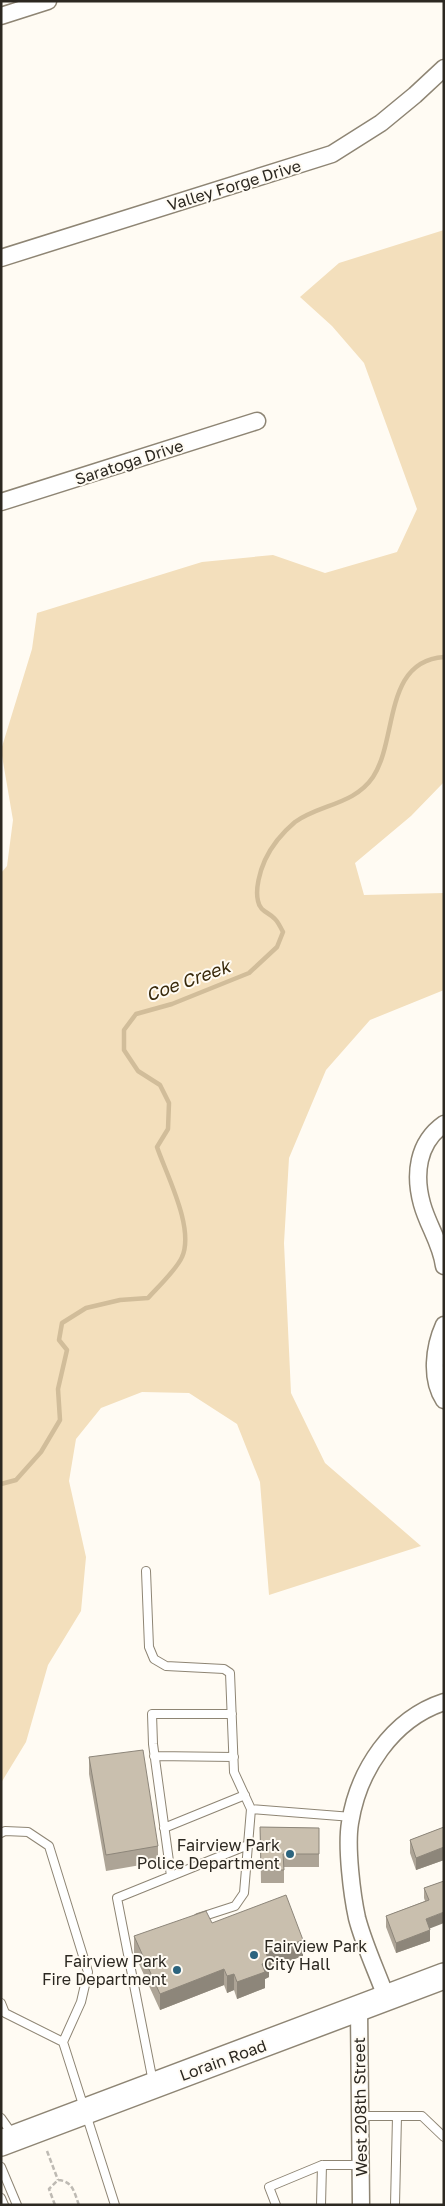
<svg xmlns="http://www.w3.org/2000/svg" width="445" height="2206" viewBox="0 0 445 2206" font-family="'Golos Text',sans-serif">
<style>
.green{fill:#f3dfbc}
.lines{fill:none;stroke-linecap:round;stroke-linejoin:round}
.stream{stroke:#d1bd9a;stroke-width:4.5}
.service-casing{stroke:#8e8574;stroke-width:10}
.minor-casing{stroke:#8e8574;stroke-width:19}
.primary-casing{stroke:#8e8574;stroke-width:28}
.path{stroke:#bebab3;stroke-width:2.5;stroke-dasharray:5 2.5;stroke-linecap:butt}
.service{stroke:#fff;stroke-width:8}
.minor{stroke:#fff;stroke-width:16}
.primary{stroke:#fff;stroke-width:25}
.wall{fill:#ada496}
.shaded-wall{fill:#8d867a}
.building{fill:#c9bfae;stroke:#8d867a}
.poi-dot{fill:#2c647e;stroke:#fffbf3;stroke-width:2}
.labels{text-anchor:middle;stroke-width:4;stroke-linejoin:round;paint-order:stroke}
.street-label{font-size:16px;fill:#2c2821;stroke:#fffbf3}
.poi-label{font-size:16px;fill:#2c2821;stroke:#fffbf3;text-anchor:end}
.water-label{font-size:18px;font-style:italic;fill:#38290b;stroke:#fffbf3}
</style>
<rect width="100%" height="100%" fill="#fffbf3"/>
<!-- green -->
<path class="green" d="M 444,230 L 444,782 L 411,816 L 355,863 L 364,895 L 444,893 L 444,990 L 370,1020 L 326,1070 L 289,1158 L 284,1243 L 291,1393 L 325,1463 L 421,1546 L 269,1595 L 260,1482 L 237,1424 L 189,1393 L 142,1392 L 101,1408 L 76,1439 L 69,1481 L 86,1557 L 81,1611 L 48,1665 L 26,1742 L 1,1783 L 1,873 L 7,866 L 13,820 L 1,750 L 32,649 L 37,613 L 202,562 L 273,555 L 325,573 L 397,552 L 417,509 L 364,363 L 332,326 L 300,297 L 339,263 Z"/>
<g class="lines">
<!-- stream -->
<path class="stream" d="M 1,1484 L 16,1480 L 41,1452 L 60,1420 L 58,1389 L 67,1350 L 59,1340 L 62,1323 L 86,1308 L 120,1300 L 148,1298 C 158,1287 177,1269 182,1257 C 195,1228 166,1174 157,1147 L 168,1129 L 169,1103 L 160,1085 L 138,1071 L 124,1050 L 124,1030 L 136,1014 L 172,1004 L 249,973 L 277,947 L 283,932 C 281,928 278,922 275,919 C 269,912 260,912 258,901 C 255,889 260,871 265,860 C 272,845 282,833 295,822 C 320,804 354,805 373,777 C 398,739 383,661 444,657"/>
<defs>
<path id="service" d="M 146,1571 L 149,1647 L 154,1659 L 166,1666 L 224,1669 L 230,1673 L 234,1772 L 251,1809 L 248,1845 L 117,1898 L 153,2082
M 154,1756 L 234,1757
M 251,1809 L 352,1817
M 164,1828 L 245,1795
M 1,1833 L 5,1831 L 28,1832 L 49,1846 L 88,1972 L 81,2002 L 63,2042 L 115,2205
M 171,1876 L 153,1744 L 152,1714 L 232,1714
M 198,1918 L 235,1906 L 244,1893 L 248,1845
M 1,2003 L 5,2013 L 63,2042
M 360,2116 L 422,2116 L 444,2137
M 1,2118 L 13,2135
M 1,2167 L 17,2205
M 1,2198 L 4,2205
M 276,2205 L 269,2187 L 322,2165
M 321,2205 L 322,2165 L 361,2165
M 395,2205 L 397,2116"/>
<path id="minor" d="M 1,16 L 48,1
M 1,258 L 332,154 L 381,123 L 415,95 L 444,68
M 1,502 L 257,421
M 444,1124 C 417,1143 414,1175 422,1204 C 428,1226 441,1243 444,1266
M 444,1325 C 434,1347 430,1379 444,1400
M 386,1997 C 377,1972 364,1945 357,1918 C 352,1895 346,1847 350,1823 C 358,1771 392,1719 444,1702
M 359,2009 L 361,2205"/>
<path id="primary" d="M 1,2143 L 444,1976"/>
</defs>
<!-- service casing -->
<use href="#service" class="service-casing"/>
<!-- minor casing -->
<use href="#minor" class="minor-casing"/>
<!-- primary casing -->
<use href="#primary" class="primary-casing"/>
<!-- path -->
<path class="path" d="M 47,2151 L 58,2180
M 55,2205 L 49,2189 L 58,2180 C 73,2181 74,2192 79,2205"/>
<!-- service -->
<use href="#service" class="service"/>
<!-- minor -->
<use href="#minor" class="minor"/>
<!-- primary -->
<use href="#primary" class="primary"/>
</g>
<!-- wall -->
<path class="wall" d="M 89,1757 L 158,1846 L 158,1862 L 106,1871 L 89,1774 Z
M 260,1827 L 319,1828 L 319,1867 L 284,1867 L 284,1883 L 261,1883 Z
M 444,1827 L 444,1860 L 416,1870 L 410,1853 L 410,1840 Z
M 444,1881 L 429,1928 L 430,1941 L 396,1953 L 386,1927 L 386,1916 L 425,1901 L 424,1898 L 424,1888 Z
M 134,1936 L 303,1956 L 269,1968 L 269,1977 L 265,1979 L 265,1988 L 237,1999 L 234,1990 L 227,1993 L 224,1985 L 160,2010 L 134,1953 Z"/>
<!-- shaded-wall -->
<path class="shaded-wall" d="M 444,1847 L 444,1860 L 416,1870 L 416,1858 Z
M 444,1912 L 444,1923 L 426,1930 L 426,1919 Z
M 430,1930 L 430,1941 L 396,1953 L 396,1943 Z
M 303,1940 L 303,1956 L 269,1968 L 269,1977 L 265,1979 L 265,1988 L 237,1999 L 237,1982 L 266,1953 Z
M 224,1969 L 224,1985 L 160,2010 L 160,1994 Z
M 234,1974 L 234,1990 L 227,1993 L 227,1976 Z"/>
<!-- building -->
<path class="building" d="M 143,1750 L 158,1846 L 106,1855 L 89,1757 Z
M 260,1827 L 319,1828 L 319,1854 L 283,1854 L 284,1870 L 261,1870 Z
M 444,1827 L 444,1847 L 416,1858 L 410,1840 Z
M 444,1881 L 444,1912 L 426,1919 L 430,1930 L 396,1943 L 386,1916 L 429,1900 L 424,1888 Z
M 286,1895 L 303,1940 L 266,1953 L 269,1961 L 262,1964 L 265,1972 L 237,1982 L 234,1974 L 227,1976 L 224,1969 L 160,1994 L 134,1936 L 206,1911 L 212,1923 Z"/>
<!-- markers -->
<g class="poi-dot">
<circle cx="290" cy="1854" r="5"/>
<circle cx="254" cy="1955" r="5"/>
<circle cx="177" cy="1970" r="5"/>
</g>
<g class="labels">
<!-- street labels -->
<g class="street-label">
<text transform="translate(234 185) rotate(-17)" y="6">Valley Forge Drive</text>
<text transform="translate(129 462) rotate(-18)" y="6">Saratoga Drive</text>
<text transform="translate(223 2060) rotate(-20)" y="6">Lorain Road</text>
<text transform="translate(360 2107) rotate(-91)" y="6">West 208th Street</text>
</g>
<!-- poi labels -->
<g class="poi-label">
<text x="280" y="1851">Fairview Park<tspan x="280" dy="18">Police Department</tspan></text>
<text x="264" y="1952" text-anchor="start">Fairview Park<tspan x="264" dy="18">City Hall</tspan></text>
<text x="167" y="1967">Fairview Park<tspan x="167" dy="18">Fire Department</tspan></text>
</g>
<!-- water labels -->
<g class="water-label">
<text transform="translate(188 981) rotate(-20)" y="6">Coe Creek</text>
</g>
</g>
<!-- border -->
<rect width="445" height="2206" fill="none" stroke="#2c2821" stroke-width="5"/>
</svg>
